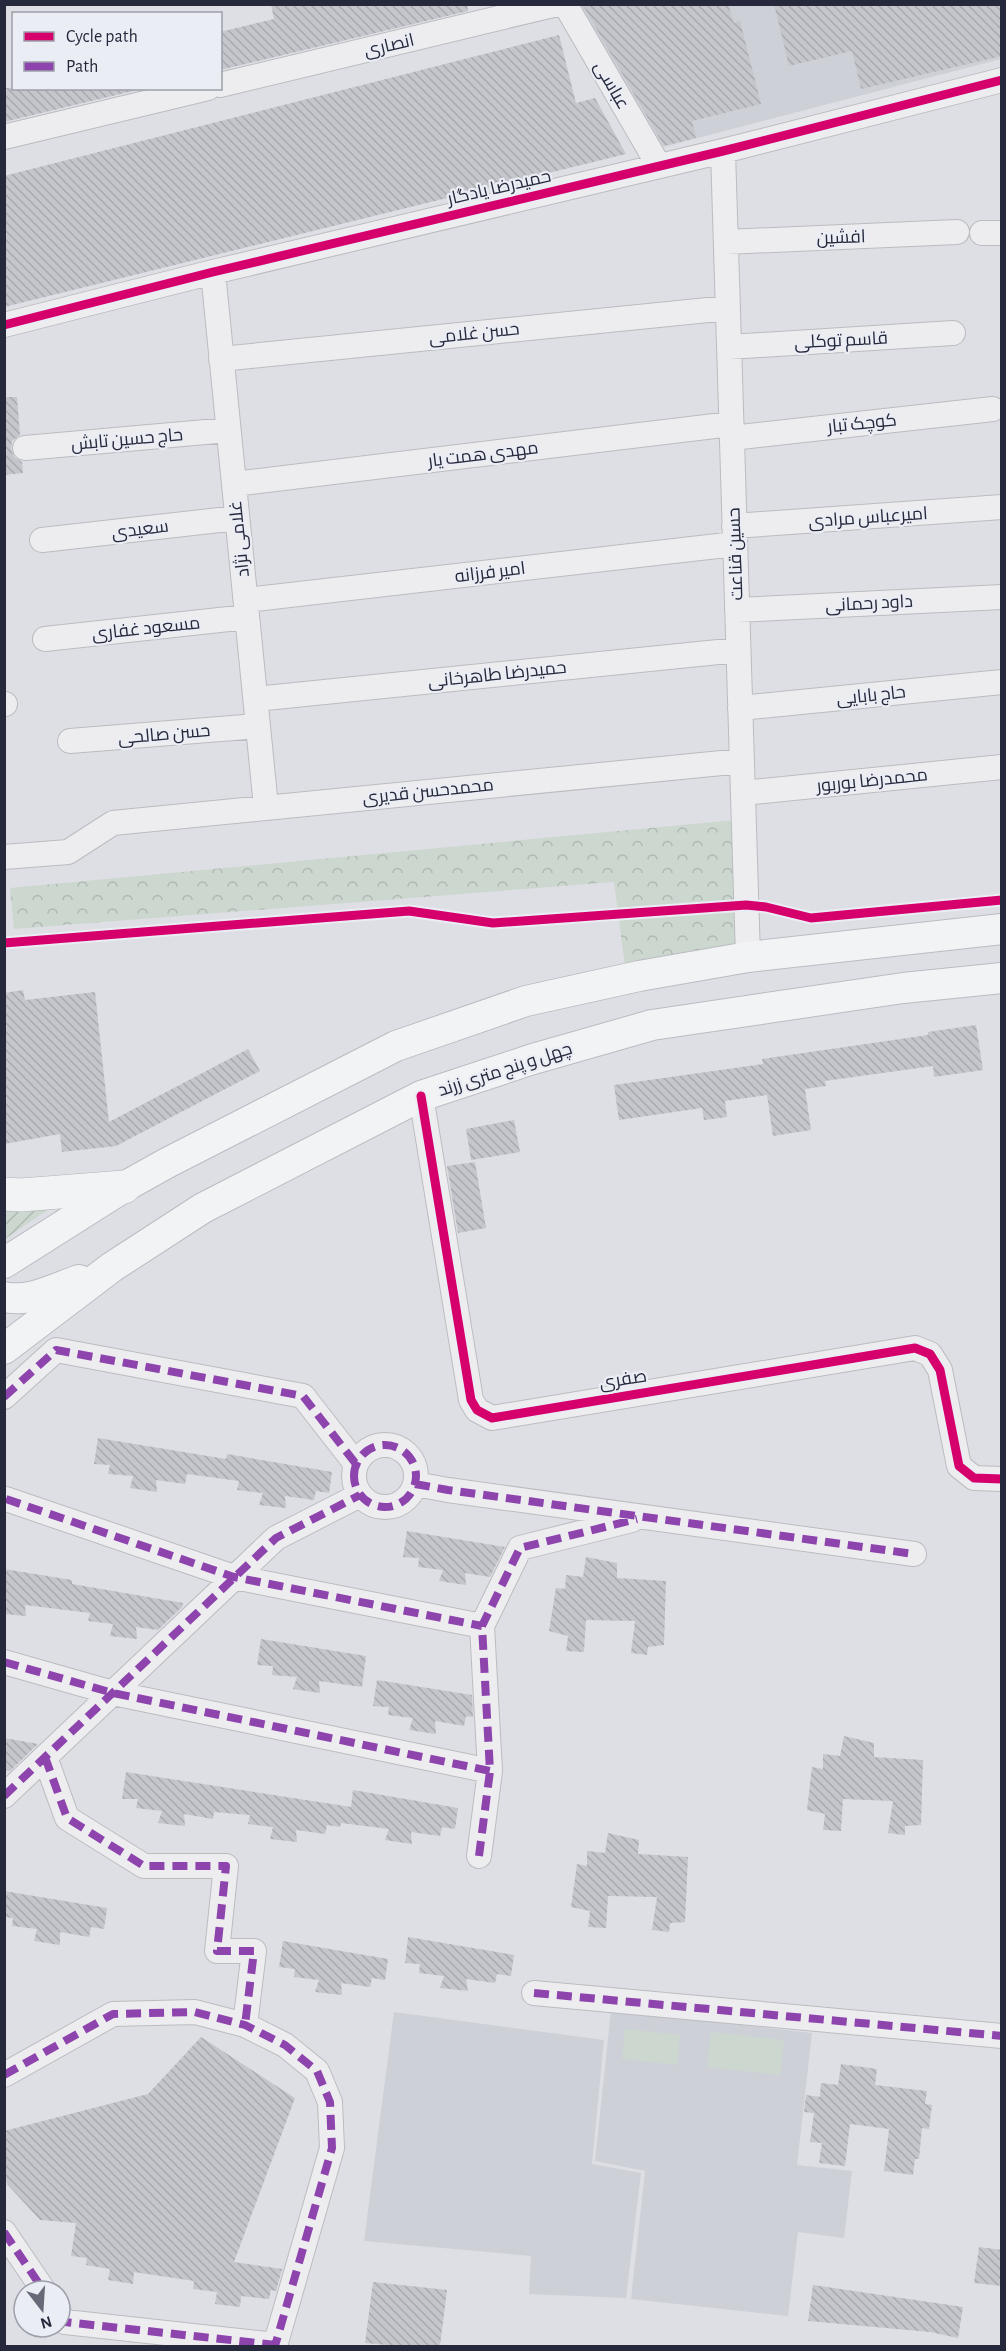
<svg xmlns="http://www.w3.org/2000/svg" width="1006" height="2351" viewBox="0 0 1006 2351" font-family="'Alegreya Sans',Cairo,sans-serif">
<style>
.built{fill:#ced0d8}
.park{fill:url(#park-crowns)}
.garden{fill:url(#garden-furrows)}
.pitch{fill:#ccd7cf}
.building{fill:url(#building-back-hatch)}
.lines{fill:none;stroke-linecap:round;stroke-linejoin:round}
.minor-casing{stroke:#bbbcc0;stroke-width:26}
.major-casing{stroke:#babcc2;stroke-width:32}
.highway-casing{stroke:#b0b2b8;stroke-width:34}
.minor{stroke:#ededf0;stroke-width:24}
.major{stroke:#f2f3f4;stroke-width:30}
.highway{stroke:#f2f3f4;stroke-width:33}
.quiet{stroke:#8e44ad;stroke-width:8;stroke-dasharray:15 8;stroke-linecap:butt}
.cycleway-casing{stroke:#ebedf4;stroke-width:13}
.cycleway{stroke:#d6006c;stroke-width:9}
.labels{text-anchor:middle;stroke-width:4.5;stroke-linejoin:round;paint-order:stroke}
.street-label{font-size:18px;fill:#26293c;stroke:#ebedf4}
</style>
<defs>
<pattern id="park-crowns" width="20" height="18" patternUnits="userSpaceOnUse" patternTransform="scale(1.5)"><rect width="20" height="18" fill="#ccd7cf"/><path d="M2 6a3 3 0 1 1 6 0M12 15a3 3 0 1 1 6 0" fill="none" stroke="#afb9b3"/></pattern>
<pattern id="garden-furrows" width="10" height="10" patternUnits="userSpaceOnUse" patternTransform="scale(1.5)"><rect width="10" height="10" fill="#ccd7cf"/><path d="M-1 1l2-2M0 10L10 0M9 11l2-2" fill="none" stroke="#afb9b3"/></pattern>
<pattern id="building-back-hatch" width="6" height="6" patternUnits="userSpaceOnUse" patternTransform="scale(1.5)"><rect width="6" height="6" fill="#c5c6cc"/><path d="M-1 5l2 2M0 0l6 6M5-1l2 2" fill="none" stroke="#a9aab0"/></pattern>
</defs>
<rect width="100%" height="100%" fill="#dedfe4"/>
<!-- built -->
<path class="built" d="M 579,5 L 1001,5 L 1001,59 L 663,147 Z
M 611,2010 L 812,2033 L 797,2165 L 852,2171 L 844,2238 L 798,2232 L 788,2316 L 631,2299 L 645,2171 L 595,2161 Z
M 394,2012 L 604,2040 L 592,2164 L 641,2173 L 626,2298 L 529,2294 L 531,2256 L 364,2241 Z"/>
<!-- park -->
<path class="park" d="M 736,820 L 737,941 L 730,947 L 625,966 L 614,882 L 14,929 L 10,888 Z"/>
<!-- garden -->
<path class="garden" d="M 5,1206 L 52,1207 L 5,1239 Z"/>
<!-- pitch -->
<path class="pitch" d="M 625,2029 L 680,2035 L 677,2065 L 622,2059 Z
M 711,2032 L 784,2040 L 780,2075 L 707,2067 Z"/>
<!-- building -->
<path class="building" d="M 271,4 L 467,4 L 468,11 L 220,70 L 220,32 L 274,19 Z
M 582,4 L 728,4 L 734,23 L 740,21 L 761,104 L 692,121 L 696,138 L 664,146 Z
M 774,4 L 1002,4 L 1002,56 L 861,89 L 852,51 L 789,66 Z
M 559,35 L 576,103 L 595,98 L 626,154 L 4,307 L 4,176 Z
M 4,88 L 133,88 L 133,91 L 4,122 Z
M 4,397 L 17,397 L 20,435 L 12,441 L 11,449 L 14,457 L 22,462 L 23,473 L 4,475 Z
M 23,990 L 25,1000 L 95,992 L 109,1122 L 248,1049 L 260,1071 L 116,1146 L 62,1152 L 60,1134 L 4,1144 L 4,993 Z
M 976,1025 L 983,1070 L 934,1077 L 933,1066 L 825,1081 L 826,1086 L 805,1089 L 811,1130 L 773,1136 L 767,1095 L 725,1101 L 727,1117 L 704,1120 L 702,1108 L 619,1120 L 614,1085 L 763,1064 L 762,1059 L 928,1035 L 928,1032 Z
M 514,1120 L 520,1152 L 471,1160 L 466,1129 Z
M 475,1162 L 486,1228 L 458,1233 L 447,1166 Z
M 98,1438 L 226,1459 L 227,1454 L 332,1472 L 329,1493 L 316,1491 L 314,1500 L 285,1496 L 286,1508 L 259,1505 L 263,1493 L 237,1490 L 239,1481 L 187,1474 L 185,1484 L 156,1480 L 157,1492 L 130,1488 L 133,1476 L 108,1474 L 110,1465 L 94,1464 Z
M 407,1531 L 505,1547 L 490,1577 L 465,1573 L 466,1585 L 439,1581 L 443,1570 L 418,1567 L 419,1558 L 403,1557 Z
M 586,1557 L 617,1563 L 617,1578 L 666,1581 L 664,1645 L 648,1647 L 647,1655 L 631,1653 L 635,1621 L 586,1620 L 584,1652 L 566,1651 L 568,1636 L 549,1631 L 556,1588 L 565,1589 L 566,1575 L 583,1577 Z
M 4,1569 L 72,1580 L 72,1584 L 183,1603 L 182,1607 L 158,1630 L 136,1627 L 137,1639 L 110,1636 L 113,1624 L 88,1621 L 90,1613 L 25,1605 L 26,1616 L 4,1614 Z
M 261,1639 L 366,1656 L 362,1687 L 319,1681 L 320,1693 L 293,1689 L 297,1677 L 272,1675 L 273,1666 L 257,1665 Z
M 377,1680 L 472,1695 L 473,1717 L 466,1716 L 464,1726 L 435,1721 L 436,1734 L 409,1730 L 413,1718 L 388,1715 L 389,1707 L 373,1706 Z
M 844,1736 L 874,1743 L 874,1757 L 923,1760 L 921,1825 L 905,1826 L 905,1835 L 888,1833 L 893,1801 L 843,1799 L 841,1831 L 823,1830 L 825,1814 L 807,1810 L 812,1767 L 823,1769 L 823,1754 L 840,1756 Z
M 4,1738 L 38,1744 L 10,1771 L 4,1770 Z
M 126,1772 L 351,1807 L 353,1790 L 458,1808 L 455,1829 L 442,1827 L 440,1836 L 411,1832 L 412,1844 L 385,1840 L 389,1829 L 341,1823 L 340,1827 L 327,1825 L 325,1834 L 296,1830 L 297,1842 L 270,1839 L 273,1827 L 248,1824 L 250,1815 L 214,1812 L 213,1819 L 184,1814 L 185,1826 L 158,1823 L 162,1811 L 136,1808 L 138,1799 L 122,1799 Z
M 608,1833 L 639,1840 L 638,1854 L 688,1857 L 685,1922 L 670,1923 L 669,1932 L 652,1930 L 657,1897 L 608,1896 L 606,1928 L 588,1927 L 590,1911 L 571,1907 L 577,1864 L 587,1866 L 587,1851 L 605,1853 Z
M 4,1891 L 107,1908 L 104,1929 L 91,1927 L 89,1937 L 60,1932 L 60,1945 L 34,1941 L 37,1929 L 12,1926 L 13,1918 L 4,1917 Z
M 408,1937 L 514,1955 L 511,1976 L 497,1974 L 495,1983 L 466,1979 L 468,1991 L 440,1988 L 444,1976 L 419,1973 L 420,1964 L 405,1963 Z
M 283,1941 L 388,1959 L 385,1980 L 372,1978 L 370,1987 L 341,1983 L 342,1995 L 315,1992 L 319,1980 L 294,1977 L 295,1969 L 279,1967 Z
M 201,2037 L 295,2098 L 234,2262 L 282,2269 L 276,2291 L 271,2290 L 269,2299 L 241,2296 L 240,2307 L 215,2304 L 217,2292 L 193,2289 L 194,2281 L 134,2272 L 133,2284 L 108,2280 L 110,2269 L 86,2265 L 87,2258 L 71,2256 L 76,2223 L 40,2220 L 7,2184 L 4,2166 L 4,2131 L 148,2094 Z
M 841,2064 L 877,2069 L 875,2085 L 927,2091 L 925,2104 L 932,2105 L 929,2129 L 922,2128 L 919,2159 L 915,2159 L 913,2175 L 884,2171 L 889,2129 L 850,2124 L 845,2166 L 819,2163 L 822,2143 L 810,2142 L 814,2113 L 804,2112 L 806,2095 L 820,2097 L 821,2083 L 838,2085 Z
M 979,2247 L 1002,2250 L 1002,2286 L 974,2283 Z
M 373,2282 L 447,2290 L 440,2346 L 399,2346 L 365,2343 Z
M 813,2285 L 963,2307 L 958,2338 L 930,2332 L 808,2321 Z"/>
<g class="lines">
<defs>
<path id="minor" d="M 565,4 L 659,166
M 220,85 L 557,4
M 4,137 L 208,88
M 723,151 L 748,957
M 982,233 L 1002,233
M 726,242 L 957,232
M 213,272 L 266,807
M 4,325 L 213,272 L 723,151 L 1002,80
M 729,347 L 953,333
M 221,359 L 728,308
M 732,438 L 993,409
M 25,448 L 228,430
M 234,484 L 731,424
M 734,526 L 1002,507
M 42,540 L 237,518
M 246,600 L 735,544
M 737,610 L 1002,597
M 45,639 L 247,617
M 256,699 L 738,650
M 4,704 L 5,704
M 740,708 L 1002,682
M 70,741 L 258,726
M 743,793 L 1002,767
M 4,857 L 68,852 L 113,823 L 742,761
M 421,1096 L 471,1400 L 477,1410 L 492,1418 L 915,1348 L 930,1354 L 940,1370 L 959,1466 L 974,1478 L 1002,1479
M 4,1397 L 56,1350 L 303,1396 L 356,1464
M354 1476a31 31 0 1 1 62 0a31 31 0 1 1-62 0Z
M 415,1484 L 448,1490 L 914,1554
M 6,1499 L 234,1577 L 482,1626
M 4,1662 L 113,1693 L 490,1771
M 45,1757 L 67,1818 L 144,1866 L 226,1866 L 217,1951 L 254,1951 L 245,2025
M 4,1796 L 276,1538 L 360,1495
M 479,1856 L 490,1771 L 482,1626 L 520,1548 L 632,1520
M 534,1993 L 1002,2036
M 4,2075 L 113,2014 L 195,2012 L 245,2025 L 285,2045 L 317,2071 L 330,2102 L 332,2148 L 275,2346
M 4,2232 L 44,2291
M 60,2315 L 65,2322 L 276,2345"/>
<path id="major" d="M 4,1263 L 124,1187 L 167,1163 L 396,1046 L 526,1001 L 639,976 L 748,957 L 1002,929
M 4,1297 C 29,1303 56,1288 79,1280
M 4,1349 L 112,1267 L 203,1208 L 421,1096 L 533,1059 L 652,1025 L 903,988 L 1002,978"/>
<path id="highway" d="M 4,1194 L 21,1195 L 124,1187"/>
</defs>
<!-- minor casing -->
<use href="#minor" class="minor-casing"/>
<!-- major casing -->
<use href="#major" class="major-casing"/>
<!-- highway casing -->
<use href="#highway" class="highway-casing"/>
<!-- minor -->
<use href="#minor" class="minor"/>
<!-- major -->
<use href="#major" class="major"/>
<!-- highway -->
<use href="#highway" class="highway"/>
<!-- quiet -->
<path class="quiet" d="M 4,1397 L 56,1350 L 303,1396 L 356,1464
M354 1476a31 31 0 1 1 62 0a31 31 0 1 1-62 0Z
M 415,1484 L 448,1490 L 914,1554
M 6,1499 L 234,1577 L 482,1626
M 4,1662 L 113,1693 L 490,1771
M 45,1757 L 67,1818 L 144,1866 L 226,1866 L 217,1951 L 254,1951 L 245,2025
M 4,1796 L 276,1538 L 360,1495
M 479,1856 L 490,1771 L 482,1626 L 520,1548 L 637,1519
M 534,1993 L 1002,2036
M 4,2075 L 113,2014 L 195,2012 L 245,2025 L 285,2045 L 317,2071 L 330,2102 L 332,2148 L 275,2346
M 4,2232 L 44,2291
M 60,2315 L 65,2322 L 276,2345"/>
<defs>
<path id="cycleway" d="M 4,325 L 213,272 L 723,151 L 1002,80
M 4,943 L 409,911 L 493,923 L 746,905 L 766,907 L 811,918 L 1002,900
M 421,1096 L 471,1400 L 477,1410 L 492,1418 L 915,1348 L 930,1354 L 940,1370 L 959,1466 L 974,1478 L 1002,1479"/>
</defs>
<!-- cycleway casing -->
<use href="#cycleway" class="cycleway-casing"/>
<!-- cycleway -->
<use href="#cycleway" class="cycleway"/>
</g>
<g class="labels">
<!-- street labels -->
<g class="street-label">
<text transform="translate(389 45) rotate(-13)" y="6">انصاری</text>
<text transform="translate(612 85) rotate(60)" y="6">عباسی</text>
<text transform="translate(499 187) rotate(-13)" y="6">حمیدرضا یادگار</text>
<text transform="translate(841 237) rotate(-2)" y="6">افشین</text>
<text transform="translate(474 333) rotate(-6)" y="6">حسن غلامی</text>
<text transform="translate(841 340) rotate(-3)" y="6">قاسم توکلی</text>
<text transform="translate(862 423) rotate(-6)" y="6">کوچک تبار</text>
<text transform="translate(127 439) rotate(-5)" y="6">حاج حسین تابش</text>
<text transform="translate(483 454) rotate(-7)" y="6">مهدی همت یار</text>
<text transform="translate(868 517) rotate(-4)" y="6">امیرعباس مرادی</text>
<text transform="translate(140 529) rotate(-7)" y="6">سعيدی</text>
<text transform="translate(239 539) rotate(-96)" y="6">غلامی نژاد</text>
<text transform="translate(735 554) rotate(-92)" y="6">حسین قناعت</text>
<text transform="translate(490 572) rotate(-7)" y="6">امیر فرزانه</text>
<text transform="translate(869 603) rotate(-3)" y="6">داود رحمانی</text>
<text transform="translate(146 628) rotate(-6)" y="6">مسعود غفاری</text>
<text transform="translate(497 674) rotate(-6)" y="6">حمیدرضا طاهرخانی</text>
<text transform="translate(871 695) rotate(-6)" y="6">حاج بابایی</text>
<text transform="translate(164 734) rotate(-5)" y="6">حسن صالحی</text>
<text transform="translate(872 780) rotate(-6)" y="6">محمدرضا بوربور</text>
<text transform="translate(428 791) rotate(-6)" y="6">محمدحسن قدیری</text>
<text transform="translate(505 1069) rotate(-18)" y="6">چهل و پنج متری زرند</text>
<text transform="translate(623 1379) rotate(-9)" y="6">صفری</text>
</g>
</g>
<!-- border -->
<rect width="1006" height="2351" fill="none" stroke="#26293c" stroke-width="12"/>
<!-- legend -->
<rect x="12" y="12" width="210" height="78" fill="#ebedf4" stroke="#9c9faa" stroke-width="1.5"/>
<rect x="24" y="32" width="30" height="9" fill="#d6006c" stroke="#9c9faa" stroke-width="1.5"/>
<text x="66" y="42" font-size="18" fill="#26293c">Cycle path</text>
<rect x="24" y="62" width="30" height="9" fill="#8e44ad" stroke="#9c9faa" stroke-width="1.5"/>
<text x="66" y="72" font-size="18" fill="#26293c">Path</text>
<!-- north arrow -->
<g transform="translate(42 2309) rotate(163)"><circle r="28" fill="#ebedf4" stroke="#9c9faa" stroke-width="1.5"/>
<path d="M0-4.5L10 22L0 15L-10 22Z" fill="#666977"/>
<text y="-9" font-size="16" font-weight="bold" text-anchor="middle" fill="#26293c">N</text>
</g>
</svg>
